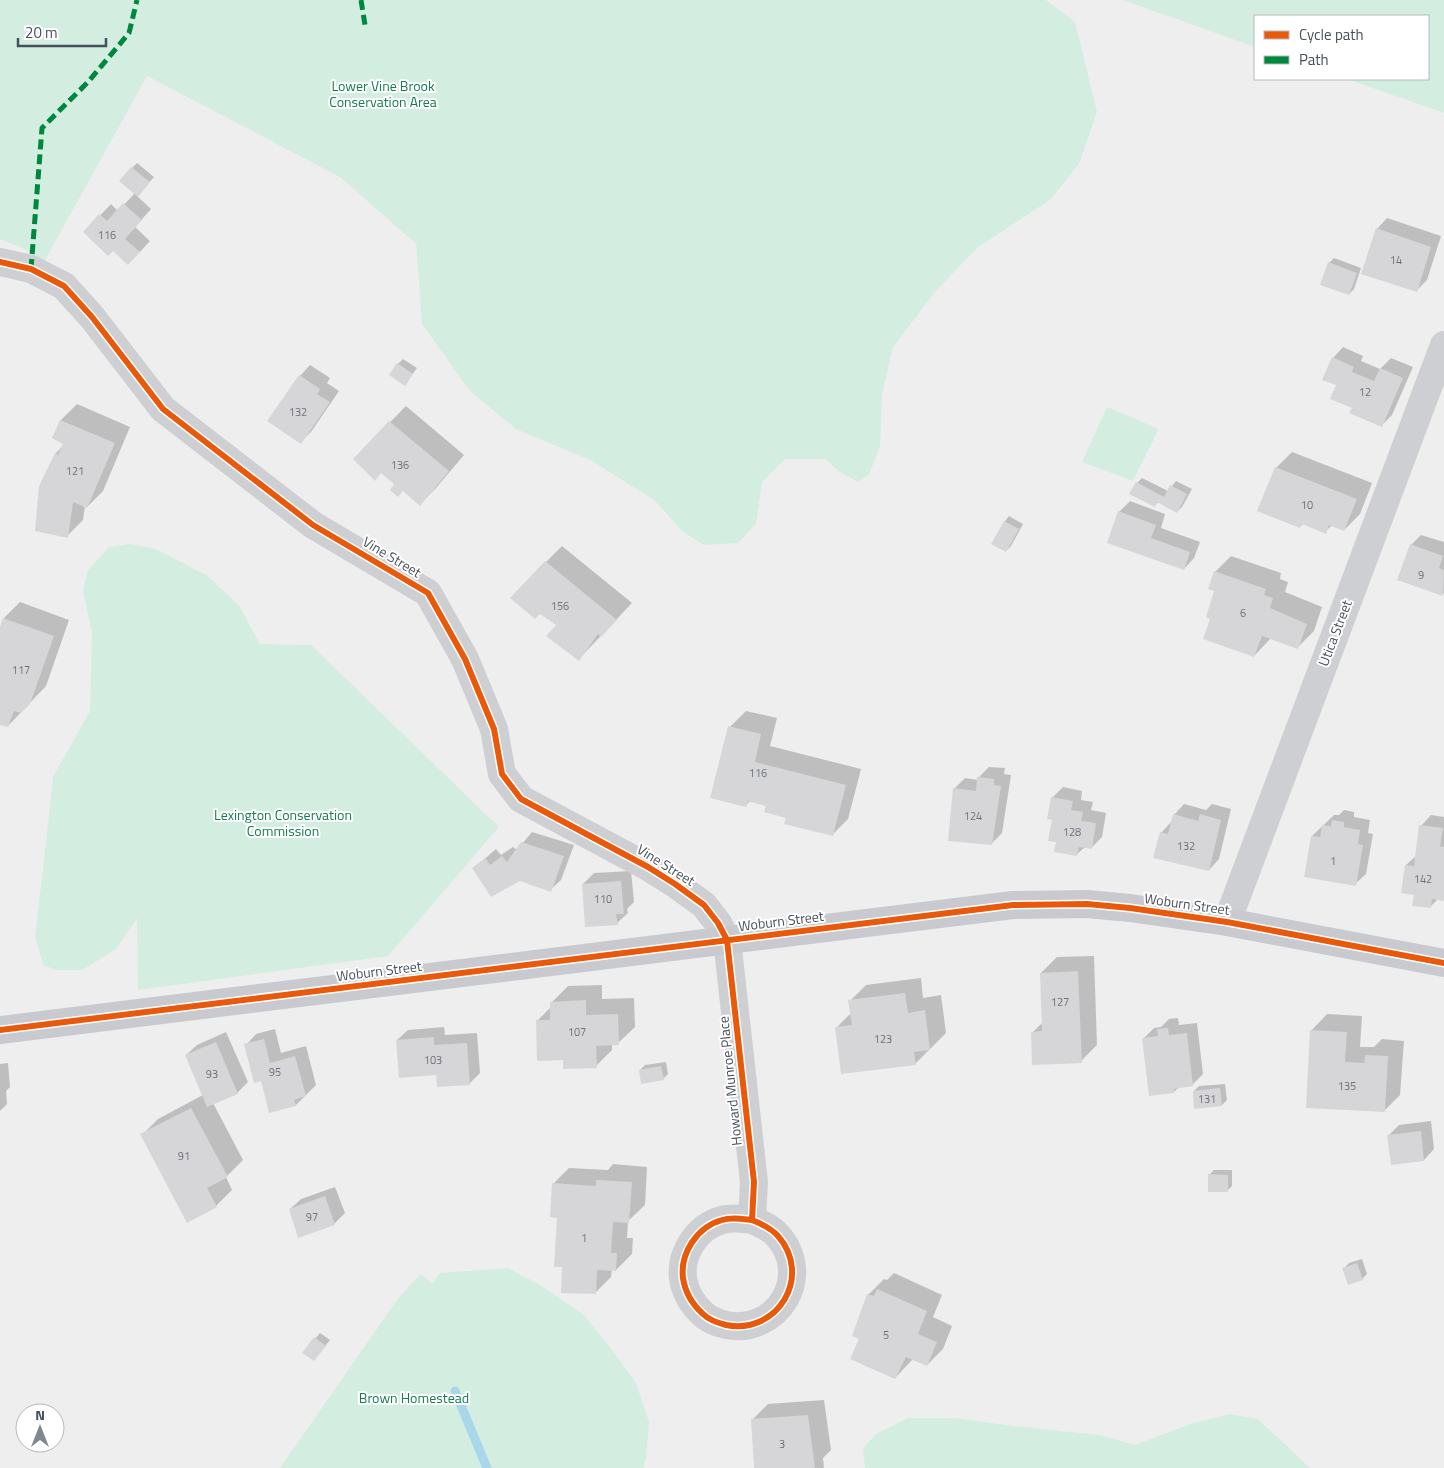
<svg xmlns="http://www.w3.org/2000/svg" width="1444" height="1468" viewBox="0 0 1444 1468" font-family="'Titillium Web',sans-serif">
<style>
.green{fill:#d3eee0}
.shadow{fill:#0003}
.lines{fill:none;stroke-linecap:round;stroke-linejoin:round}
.stream{stroke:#a8d7ec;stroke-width:9}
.building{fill:#d6d6d8}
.minor{stroke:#cdcfd2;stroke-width:28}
.major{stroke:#c8cacf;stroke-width:28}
.quiet{stroke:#00873e;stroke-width:5;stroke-dasharray:10 5;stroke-linecap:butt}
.cycleway-casing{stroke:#fff;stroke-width:9}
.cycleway{stroke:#e8590c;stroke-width:6}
.labels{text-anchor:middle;stroke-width:4;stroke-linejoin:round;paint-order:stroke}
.number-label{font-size:11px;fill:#6c727c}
.park-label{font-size:14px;fill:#177b53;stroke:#fff}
.street-label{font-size:14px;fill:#464f5b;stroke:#fff}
</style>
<rect width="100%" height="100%" fill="#efeeee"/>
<!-- green -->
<path class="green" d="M 0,0 L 1046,0 L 1075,22 L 1097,112 L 1079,164 L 1050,200 L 977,248 L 935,292 L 893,347 L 882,394 L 880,446 L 869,475 L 858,482 L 840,472 L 825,459 L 785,459 L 762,482 L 756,524 L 738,543 L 704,545 L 683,532 L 654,500 L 592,461 L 516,429 L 469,390 L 422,324 L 416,242 L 415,243 L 340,177 L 147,76 L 44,262 L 24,249 L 0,239 Z
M 1123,0 L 1444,0 L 1444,113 L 1347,79 L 1428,79 L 1428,16 L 1255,16 L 1255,47 Z
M 1107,407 L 1159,429 L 1133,481 L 1082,462 Z
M 130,544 L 156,549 L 208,576 L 240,607 L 260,644 L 311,645 L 499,827 L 388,956 L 138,990 L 137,918 L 116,949 L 82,970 L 56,970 L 43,965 L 35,936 L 45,852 L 53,777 L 90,711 L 92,633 L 83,591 L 88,570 L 109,547 Z
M 508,1268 L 542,1286 L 584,1315 L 610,1347 L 636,1383 L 649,1422 L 646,1459 L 643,1468 L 280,1468 L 399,1297 L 421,1274 L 432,1284 L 440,1273 Z
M 1229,1414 L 1258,1419 L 1310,1468 L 865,1468 L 863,1449 L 876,1434 L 908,1418 L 955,1418 L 1013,1426 L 1099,1435 L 1135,1445 L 1190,1424 Z"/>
<!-- shadow -->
<path class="shadow" d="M 137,163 L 154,177 L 137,196 L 151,209 L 135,227 L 150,241 L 139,253 L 113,249 L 84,232 L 111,204 L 118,211 L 135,193 L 132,168 Z
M 1387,218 L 1441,236 L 1427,280 L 1416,291 L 1377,229 Z
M 1334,258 L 1361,268 L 1354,289 L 1349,294 L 1329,263 Z
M 1343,347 L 1363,356 L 1361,361 L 1380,369 L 1391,358 L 1413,367 L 1392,415 L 1381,426 L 1353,407 L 1337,385 L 1333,358 Z
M 403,359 L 417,368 L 405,384 L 398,364 Z
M 310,365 L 330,378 L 327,383 L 339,391 L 311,432 L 300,442 L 300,376 Z
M 77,404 L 130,427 L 103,491 L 87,507 L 85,506 L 83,520 L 67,536 L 56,453 L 64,445 L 54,437 L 61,420 Z
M 406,406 L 464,455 L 436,488 L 420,504 L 382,472 L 354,459 Z
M 1292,452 L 1372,483 L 1360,514 L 1344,530 L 1332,525 L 1325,532 L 1304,523 L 1300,527 L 1276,468 Z
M 1142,478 L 1168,491 L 1176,481 L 1192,489 L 1182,507 L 1177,512 L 1158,502 L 1154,506 L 1137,483 Z
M 1130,501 L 1165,514 L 1161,528 L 1200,542 L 1194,558 L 1184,569 L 1119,512 Z
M 1009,516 L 1023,524 L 1011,546 L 1006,551 L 1005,521 Z
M 1421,535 L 1444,542 L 1444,593 L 1442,594 L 1411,545 Z
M 562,546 L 632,603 L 579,659 L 558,625 L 546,562 Z
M 1231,556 L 1281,573 L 1280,579 L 1288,582 L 1285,592 L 1322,607 L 1314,631 L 1298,647 L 1271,638 L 1254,656 L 1212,618 L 1216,591 L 1215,572 Z
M 20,602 L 69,620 L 46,686 L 8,726 L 0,723 L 0,630 L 4,618 Z
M 746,711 L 777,718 L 770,746 L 861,769 L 848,819 L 832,835 L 787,817 L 767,805 L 750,801 L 746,805 L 730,727 Z
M 989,767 L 1005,768 L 1004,774 L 1011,775 L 1002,833 L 991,844 L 954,789 L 965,778 L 978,780 L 979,777 Z
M 1063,787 L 1082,791 L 1081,800 L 1093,802 L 1091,810 L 1106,813 L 1102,837 L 1091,848 L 1085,847 L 1076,855 L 1057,841 L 1053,819 L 1052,798 Z
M 1184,804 L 1206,810 L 1212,804 L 1231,809 L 1219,859 L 1209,870 L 1161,833 L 1171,822 L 1174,815 Z
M 1344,810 L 1354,812 L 1354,817 L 1370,820 L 1368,833 L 1373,834 L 1366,874 L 1355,884 L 1312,836 L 1334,815 L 1339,815 Z
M 1431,815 L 1444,817 L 1444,900 L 1438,899 L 1430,907 L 1415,894 L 1406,865 L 1417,855 L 1421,826 Z
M 532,832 L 574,845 L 561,880 L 550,890 L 520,879 L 473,869 L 496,849 L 501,855 L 513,847 L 517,850 Z
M 631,871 L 634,902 L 627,909 L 628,913 L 617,923 L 583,884 L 594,873 Z
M 1094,956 L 1097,1045 L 1081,1061 L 1033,1032 L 1043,1022 L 1041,973 L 1057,957 Z
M 921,978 L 923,998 L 941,995 L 946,1033 L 915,1064 L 836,1028 L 851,1013 L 850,1001 L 866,985 Z
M 602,985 L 602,999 L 634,998 L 635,1027 L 618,1043 L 612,1044 L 612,1050 L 596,1066 L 565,1058 L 537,1021 L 552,1006 L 552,1002 L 568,986 Z
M 1327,1014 L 1362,1016 L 1360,1047 L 1374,1047 L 1382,1039 L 1404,1041 L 1400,1095 L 1384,1111 L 1311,1031 Z
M 1178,1018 L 1179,1025 L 1197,1023 L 1203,1074 L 1192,1085 L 1179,1087 L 1174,1092 L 1143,1039 L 1154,1028 L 1161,1027 L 1169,1019 Z
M 444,1027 L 445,1035 L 477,1033 L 480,1073 L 470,1083 L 438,1074 L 397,1040 L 408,1030 Z
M 275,1029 L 281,1053 L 306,1046 L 316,1085 L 296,1105 L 262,1080 L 246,1045 L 256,1034 Z
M 226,1032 L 248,1082 L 237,1093 L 213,1103 L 243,1160 L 226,1177 L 232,1190 L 216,1206 L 142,1135 L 158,1119 L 203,1095 L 186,1055 L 197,1045 Z
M 666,1062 L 668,1074 L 663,1079 L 640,1070 L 645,1065 Z
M 8,1063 L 10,1087 L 6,1091 L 7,1104 L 0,1111 L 0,1064 Z
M 1225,1084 L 1227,1100 L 1222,1105 L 1194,1091 L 1199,1086 Z
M 1431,1121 L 1434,1149 L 1424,1160 L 1389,1135 L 1399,1125 Z
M 613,1164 L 647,1167 L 645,1205 L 628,1221 L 627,1238 L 633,1238 L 632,1254 L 616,1270 L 612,1269 L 611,1277 L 595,1293 L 564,1266 L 559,1217 L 553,1184 L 569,1168 L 608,1170 Z
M 1214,1170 L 1232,1170 L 1232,1186 L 1227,1191 L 1209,1175 Z
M 335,1187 L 345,1213 L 334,1224 L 290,1209 L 301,1199 Z
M 1362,1259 L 1367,1274 L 1362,1279 L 1344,1268 L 1349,1263 Z
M 894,1273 L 942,1295 L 933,1317 L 952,1326 L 943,1349 L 927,1365 L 913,1359 L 895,1378 L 861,1339 L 868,1295 L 884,1279 L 887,1280 Z
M 320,1333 L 330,1340 L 318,1355 L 304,1352 Z
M 824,1400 L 831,1450 L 823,1458 L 824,1468 L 756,1468 L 752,1420 L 768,1404 Z"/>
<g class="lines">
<!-- stream -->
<path class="stream" d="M 455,1391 L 487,1468"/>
</g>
<!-- building -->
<path class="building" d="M 131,167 L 150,182 L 138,197 L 119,181 Z
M 123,203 L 142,220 L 125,239 L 140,252 L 128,265 L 113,251 L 108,256 L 83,232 L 99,214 L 107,221 Z
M 1376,228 L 1431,247 L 1417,292 L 1361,274 Z
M 1328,262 L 1357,273 L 1349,295 L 1320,285 Z
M 1332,357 L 1354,367 L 1352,372 L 1374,381 L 1380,368 L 1403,378 L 1382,427 L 1349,413 L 1352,408 L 1330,399 L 1336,385 L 1322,380 Z
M 397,363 L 413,374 L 405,386 L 389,375 Z
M 299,375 L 320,389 L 317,394 L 330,402 L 301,444 L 267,421 Z
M 60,420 L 115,443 L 87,508 L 73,502 L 68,538 L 35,531 L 39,486 L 55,453 L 58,455 L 63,444 L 52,438 Z
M 389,421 L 449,471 L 420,506 L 403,491 L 398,497 L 390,490 L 394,484 L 381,473 L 375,481 L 353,459 Z
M 1275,467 L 1357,499 L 1344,531 L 1329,525 L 1326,534 L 1302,524 L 1300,528 L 1257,511 Z
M 1136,482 L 1164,497 L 1170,485 L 1187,494 L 1177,513 L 1157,502 L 1155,507 L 1129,494 Z
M 1118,511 L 1156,525 L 1151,538 L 1190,552 L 1184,570 L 1107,543 Z
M 1004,521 L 1019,529 L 1006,552 L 991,544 Z
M 1410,544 L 1443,556 L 1439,568 L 1444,570 L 1443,596 L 1397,580 Z
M 545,561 L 617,620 L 601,637 L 598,634 L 579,661 L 546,636 L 556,625 L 540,614 L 535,619 L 510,598 Z
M 1214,571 L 1266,589 L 1264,595 L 1273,598 L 1270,608 L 1307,624 L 1298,649 L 1262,636 L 1254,657 L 1203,639 L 1210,619 L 1206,617 L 1214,591 L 1208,589 Z
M 3,618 L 54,636 L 30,704 L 21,713 L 14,711 L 8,727 L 0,725 L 0,627 Z
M 728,726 L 761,734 L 755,762 L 846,785 L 833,836 L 784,824 L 786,818 L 764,812 L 766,806 L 748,801 L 746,807 L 710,798 Z
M 977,777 L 994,779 L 994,785 L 1001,786 L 992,845 L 948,841 L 953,788 L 976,791 Z
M 1051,797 L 1073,801 L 1071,810 L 1083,812 L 1081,821 L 1096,823 L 1092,849 L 1079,847 L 1077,856 L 1054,852 L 1056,842 L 1048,841 L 1052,820 L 1047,819 Z
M 1173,814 L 1198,821 L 1200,814 L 1221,820 L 1209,871 L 1153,858 L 1160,832 L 1168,834 Z
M 1332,820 L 1344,822 L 1344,827 L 1360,830 L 1358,844 L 1363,845 L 1356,886 L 1304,877 L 1311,836 L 1320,837 L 1322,825 L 1331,826 Z
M 1419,825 L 1443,828 L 1440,846 L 1444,847 L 1444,901 L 1432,899 L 1431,908 L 1412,906 L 1414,895 L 1401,893 L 1405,865 L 1414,866 Z
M 521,842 L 564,856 L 551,892 L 520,881 L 491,897 L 472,868 L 485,858 L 490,865 L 502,856 L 507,862 Z
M 621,881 L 624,914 L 616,914 L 618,925 L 585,927 L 582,884 Z
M 1078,971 L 1082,1063 L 1032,1065 L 1031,1032 L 1042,1031 L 1040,973 Z
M 905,993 L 908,1013 L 925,1010 L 930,1050 L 914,1052 L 916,1065 L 841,1074 L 835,1027 L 852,1025 L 848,1000 Z
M 586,1000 L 586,1015 L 618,1014 L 619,1045 L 596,1046 L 597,1068 L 563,1069 L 563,1060 L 537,1061 L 536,1020 L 550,1020 L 550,1002 Z
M 1168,1028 L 1169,1035 L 1187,1033 L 1193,1086 L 1174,1089 L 1174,1093 L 1149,1096 L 1142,1038 L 1158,1036 L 1157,1029 Z
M 1310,1030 L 1347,1032 L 1345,1062 L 1364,1063 L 1365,1055 L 1388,1056 L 1385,1112 L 1306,1108 Z
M 434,1037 L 434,1045 L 467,1043 L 470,1085 L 437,1087 L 436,1075 L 399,1078 L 396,1040 Z
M 264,1039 L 270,1063 L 295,1056 L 306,1096 L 294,1100 L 296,1106 L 269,1113 L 261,1081 L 254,1083 L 244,1044 Z
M 216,1042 L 238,1094 L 207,1107 L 185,1055 Z
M 661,1066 L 664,1080 L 641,1084 L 639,1070 Z
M 1220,1088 L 1222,1106 L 1194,1109 L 1193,1091 Z
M 191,1108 L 228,1177 L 207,1188 L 217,1207 L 187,1223 L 140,1134 Z
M 1421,1131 L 1424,1161 L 1391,1165 L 1387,1135 Z
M 1208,1174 L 1228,1175 L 1228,1192 L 1208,1192 Z
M 596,1180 L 632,1182 L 629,1223 L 613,1222 L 611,1253 L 617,1253 L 616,1271 L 597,1270 L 596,1294 L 561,1293 L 562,1267 L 554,1267 L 557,1218 L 550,1217 L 552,1183 L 596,1186 Z
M 325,1196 L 335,1225 L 298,1238 L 289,1209 Z
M 1357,1263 L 1363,1280 L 1348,1285 L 1342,1268 Z
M 877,1289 L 927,1311 L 918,1334 L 937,1342 L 927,1366 L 906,1357 L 895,1379 L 850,1359 L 859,1339 L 852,1336 L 867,1294 L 874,1296 Z
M 314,1337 L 326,1346 L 314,1361 L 302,1353 Z
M 808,1415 L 815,1468 L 754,1468 L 751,1419 Z"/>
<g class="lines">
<!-- minor -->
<path class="minor" d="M 0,262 L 31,269 L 64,286 L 92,317 L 163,409 L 313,525 L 428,593 L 465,659 L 494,729 L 502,774 L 521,799 L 648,867 L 675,884 L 704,905 L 718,923 L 727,940 L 754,1182 L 752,1220 C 742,1219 732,1217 722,1220 C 697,1227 680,1253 683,1278 C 685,1292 692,1304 703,1314 C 709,1320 718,1323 726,1325 C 778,1335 813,1276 778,1236 C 771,1228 762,1224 752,1220
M 1227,922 L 1444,345"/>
<!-- major -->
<path class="major" d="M 0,1030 L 1013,905 L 1087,904 L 1130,908 L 1227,922 L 1444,963"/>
<!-- quiet -->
<path class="quiet" d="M 361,0 L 365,25
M 31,269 L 42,128 L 88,82 L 129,33 L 137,0"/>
<defs>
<path id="cycleway" d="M 0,262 L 31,269 L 64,286 L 92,317 L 163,409 L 313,525 L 428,593 L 465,659 L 494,729 L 502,774 L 521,799 L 648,867 L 675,884 L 704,905 L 718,923 L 727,940 L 754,1182 L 752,1220 C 742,1219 732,1217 722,1220 C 697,1227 680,1253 683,1278 C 685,1292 692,1304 703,1314 C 709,1320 718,1323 726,1325 C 778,1335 813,1276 778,1236 C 771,1228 762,1224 752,1220
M 0,1030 L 1013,905 L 1087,904 L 1130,908 L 1227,922 L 1444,963"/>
</defs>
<!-- cycleway casing -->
<use href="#cycleway" class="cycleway-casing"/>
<!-- cycleway -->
<use href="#cycleway" class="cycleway"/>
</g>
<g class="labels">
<!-- number labels -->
<g class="number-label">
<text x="107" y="239">116</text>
<text x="1396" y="264">14</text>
<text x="1365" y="396">12</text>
<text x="298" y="416">132</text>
<text x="400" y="469">136</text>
<text x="75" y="475">121</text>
<text x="1307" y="509">10</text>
<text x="1421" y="579">9</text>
<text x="560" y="610">156</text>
<text x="1243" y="617">6</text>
<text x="21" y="674">117</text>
<text x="758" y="777">116</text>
<text x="973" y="820">124</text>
<text x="1072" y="836">128</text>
<text x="1186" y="850">132</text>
<text x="1333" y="865">1</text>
<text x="1423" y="883">142</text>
<text x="603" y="903">110</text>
<text x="1060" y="1006">127</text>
<text x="577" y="1036">107</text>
<text x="883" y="1043">123</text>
<text x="433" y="1064">103</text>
<text x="275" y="1076">95</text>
<text x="212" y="1078">93</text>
<text x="1347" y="1090">135</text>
<text x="1207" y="1103">131</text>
<text x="184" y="1160">91</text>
<text x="312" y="1221">97</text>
<text x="584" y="1242">1</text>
<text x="886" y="1339">5</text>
<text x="782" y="1448">3</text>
</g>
<!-- park labels -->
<g class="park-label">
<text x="383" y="91">Lower Vine Brook<tspan x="383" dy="16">Conservation Area</tspan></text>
<text x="283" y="820">Lexington Conservation<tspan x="283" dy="16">Commission</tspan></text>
<text x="414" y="1403">Brown Homestead</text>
</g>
<!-- street labels -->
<g class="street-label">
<text transform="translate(392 557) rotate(31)" y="5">Vine Street</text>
<text transform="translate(1335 633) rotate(-69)" y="5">Utica Street</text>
<text transform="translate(666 865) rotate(32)" y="5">Vine Street</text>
<text transform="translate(1187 904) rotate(8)" y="5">Woburn Street</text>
<text transform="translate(781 921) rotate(-7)" y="5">Woburn Street</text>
<text transform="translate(379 971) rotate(-7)" y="5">Woburn Street</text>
<text transform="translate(730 1081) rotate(-96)" y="5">Howard Munroe Place</text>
</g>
</g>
<!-- legend -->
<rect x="1254" y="15" width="175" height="65" fill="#ffffff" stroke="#b5b9bd"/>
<rect x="1264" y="31" width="25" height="8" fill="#e8590c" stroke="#b5b9bd"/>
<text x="1299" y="40" font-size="15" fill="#464f5b">Cycle path</text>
<rect x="1264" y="56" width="25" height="8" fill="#00873e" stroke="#b5b9bd"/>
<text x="1299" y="65" font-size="15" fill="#464f5b">Path</text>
<!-- north arrow -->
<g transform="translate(40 1428)"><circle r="24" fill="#ffffff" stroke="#b5b9bd"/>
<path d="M0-4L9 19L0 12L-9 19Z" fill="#81878e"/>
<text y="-8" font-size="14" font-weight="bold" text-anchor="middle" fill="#464f5b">N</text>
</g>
<!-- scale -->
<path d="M18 38v8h88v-8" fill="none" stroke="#464f5b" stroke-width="2.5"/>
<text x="25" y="38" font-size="15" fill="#464f5b" stroke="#ffffff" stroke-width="4" paint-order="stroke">20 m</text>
</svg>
